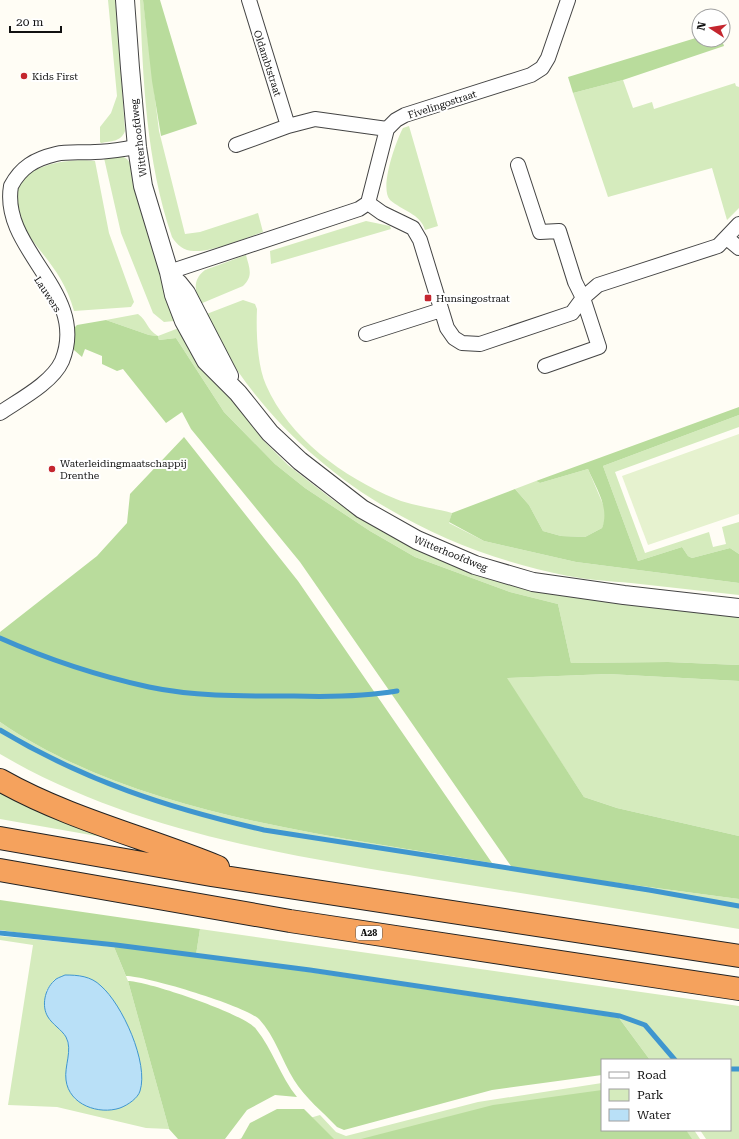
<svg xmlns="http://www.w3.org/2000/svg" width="739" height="1139" viewBox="0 0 739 1139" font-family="'Roboto Serif',serif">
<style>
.green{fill:#d5ebbd;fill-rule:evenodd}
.forest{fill:#b9dc9c}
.pitch{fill:#e6f2cf}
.water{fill:#b9e0f7;stroke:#3f96cf}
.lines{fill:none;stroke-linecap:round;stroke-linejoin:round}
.stream{stroke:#3f96cf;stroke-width:5}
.minor-casing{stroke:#444;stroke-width:16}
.tertiary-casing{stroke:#444;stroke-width:20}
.motorway-casing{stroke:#222;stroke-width:24}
.minor{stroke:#fff;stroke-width:14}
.tertiary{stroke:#fff;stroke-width:18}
.motorway{stroke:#f5a25d;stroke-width:22}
.poi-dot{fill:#c4262e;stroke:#fff;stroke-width:1.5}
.labels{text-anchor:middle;stroke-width:4;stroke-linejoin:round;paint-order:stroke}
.shield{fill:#fff;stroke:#585858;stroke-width:1}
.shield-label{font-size:9px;font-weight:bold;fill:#111}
.street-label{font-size:10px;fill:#111;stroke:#fff}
.poi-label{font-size:10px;fill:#111;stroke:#fff;text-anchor:start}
</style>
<rect width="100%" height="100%" fill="#fffdf5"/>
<!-- green -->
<path class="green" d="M 108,0 L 115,0 L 117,15 L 125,131 C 121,142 111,141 101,143 L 100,142 L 100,127 L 111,113 L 117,96 Z
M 140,0 L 143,0 L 159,131 L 185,234 L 200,232 L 258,213 L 263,232 C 245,238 212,252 194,251 C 184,251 177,245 172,237 C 146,160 143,80 140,0 Z
M 623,80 L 633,108 L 652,102 L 654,109 L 735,83 L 736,86 L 739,87 L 739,208 L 727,220 L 712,168 L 608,197 L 573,93 Z
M 409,126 L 438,226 L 425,230 C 421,214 401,210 390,200 C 379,188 396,141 403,128 Z
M 122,156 L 127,159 L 132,166 L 181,317 L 174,321 L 164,322 L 153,313 L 121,233 L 104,158 Z
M 95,161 L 109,233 L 134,302 L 131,307 L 74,311 C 65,278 48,261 28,235 C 22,227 18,217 13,208 C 14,201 15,190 19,184 C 31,163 74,158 95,161 Z
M 366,221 L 390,226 L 391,229 L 271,264 L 270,251 Z
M 246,255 C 249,267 254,276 243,286 L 200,304 C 195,291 192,280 205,270 Z
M 243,300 L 255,304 L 257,309 C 256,330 257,365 266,385 C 289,438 343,477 396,499 C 413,506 434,508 452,513 L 449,523 L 484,541 L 576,562 L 739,583 L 739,595 C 703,591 667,587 631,583 C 610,581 588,580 568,576 C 436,550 314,481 237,370 C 225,352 215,334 204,315 Z
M 138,314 C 148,321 146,329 158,336 L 184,326 L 212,377 L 239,408 L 262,439 L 288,465 L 333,500 L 405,544 L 436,558 L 501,581 L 535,590 L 618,604 L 739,617 L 739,665 L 668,662 L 571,663 L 558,604 L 510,592 L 415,557 L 370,531 L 305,488 L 275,464 L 224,412 L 176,338 L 159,340 L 158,336 L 149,335 L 106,320 Z
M 739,415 L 739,427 L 615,472 L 645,553 L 709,532 L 713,547 L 726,544 L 722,527 L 739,522 L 739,554 L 730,548 L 692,558 L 688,556 L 682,547 L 638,561 L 603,466 Z
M 588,469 L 605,509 L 606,518 L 602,528 L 585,537 L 561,536 L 543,531 L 529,505 L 515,489 L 536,481 L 540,483 Z
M 608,674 L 739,681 L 739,836 L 617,808 L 584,797 L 506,678 Z
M 0,722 C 137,816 332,835 492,863 L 513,869 L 739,899 L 739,929 C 637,912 534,895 432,879 C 284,855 131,831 0,754 Z
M 0,784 L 125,841 L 0,819 Z
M 200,929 L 739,1006 L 739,1139 L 706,1139 L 700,1130 L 730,1130 L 730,1060 L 650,1060 L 619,1018 L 196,955 Z
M 0,936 L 114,947 L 128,981 L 169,1129 L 146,1128 L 57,1107 L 8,1105 L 33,945 L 0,940 ZM 65,975 L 75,1100 L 66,1080 L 69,1048 L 66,1037 L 46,991 L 54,980 Z
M 602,1083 L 602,1130 L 694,1130 L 700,1139 L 239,1139 L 320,1115 L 336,1132 L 346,1136 L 478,1102 Z"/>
<!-- forest -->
<path class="forest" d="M 143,0 L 160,0 L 197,124 L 161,136 L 152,81 Z
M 699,37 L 699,40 L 722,40 L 724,46 L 623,80 L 573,93 L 568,77 Z
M 106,320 L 149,335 L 158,336 L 159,340 L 176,338 L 224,412 L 275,464 L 305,488 L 370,531 L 415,557 L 510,592 L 558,604 L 571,663 L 668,662 L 739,665 L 739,681 L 608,674 L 507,678 L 584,797 L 617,808 L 739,836 L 739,899 L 513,869 L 300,562 L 191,429 L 182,412 L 166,423 L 123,369 L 117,371 L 102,364 L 102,356 L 85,349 L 82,357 L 74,350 L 74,328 L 77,325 Z
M 739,407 L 739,415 L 603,466 L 638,561 L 682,547 L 688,556 L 692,558 L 730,548 L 739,554 L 739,583 L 576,562 L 484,541 L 449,522 L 452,513 L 515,489 L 529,505 L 543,531 L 561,536 L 585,537 L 602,528 C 610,508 596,488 588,469 L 540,483 L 536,481 Z
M 184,437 L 298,581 L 492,863 C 332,835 137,816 0,722 L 0,632 L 97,556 L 127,523 L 130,494 Z
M 0,900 L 200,929 L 196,955 L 619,1018 L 650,1060 L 602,1060 L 602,1075 L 492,1090 L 344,1130 L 337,1127 C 323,1112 305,1098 294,1080 C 282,1061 275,1036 259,1019 C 245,1006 147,976 126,976 L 114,947 L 0,930 Z
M 128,981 C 147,981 245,1014 256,1029 C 273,1050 280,1076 297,1097 L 275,1095 L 247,1110 L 225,1139 L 178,1139 L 169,1129 Z
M 602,1090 L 602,1130 L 686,1130 L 692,1139 L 361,1139 L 493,1105 Z
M 277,1109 L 304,1109 L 334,1139 L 241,1139 L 250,1123 Z"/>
<!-- pitch -->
<path class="pitch" d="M 739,434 L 739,514 L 648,545 L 622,476 Z"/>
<!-- water -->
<path class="water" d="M 65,975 C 78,975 91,976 101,986 C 122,1004 149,1063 140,1091 C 138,1098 128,1105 120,1108 C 99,1115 69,1105 66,1080 C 64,1066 73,1050 66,1037 C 62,1030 52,1024 48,1017 C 41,1006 45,989 54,981 C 56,978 61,977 65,975 Z"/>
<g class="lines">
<!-- stream -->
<path class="stream" d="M 0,638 C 47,659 99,676 149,687 C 196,697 247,696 294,696 C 329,697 362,697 397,691
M 0,730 C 85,781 168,808 264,830 L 649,890 L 739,906
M 0,933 L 116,945 L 310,970 L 620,1016 L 645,1025 L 675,1060
M 730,1069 L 739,1069"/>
<defs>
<path id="minor" d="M 249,0 L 288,126
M 236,145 L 288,126 L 315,119 L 387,129
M 518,165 L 540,232 L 559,231 L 575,282 L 583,298 L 599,347 L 545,366
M 368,203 L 382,213 L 413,228 L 420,240 L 447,328 L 454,338 L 462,343 L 480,344 L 572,313 L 583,298 L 598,285 L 718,246 L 739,224
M 727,238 L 739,248
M 169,272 L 359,209 L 368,203 L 387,129 L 396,120 L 405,115 L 531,75 L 542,68 L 548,58 L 568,0
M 366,334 L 441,310
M 0,413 C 19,400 52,383 62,361 C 90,293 0,250 11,186 C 21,167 35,159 56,154 C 68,151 83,153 95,152 C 109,152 123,149 137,147"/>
<path id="tertiary" d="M 125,0 L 130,68 L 137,147 L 143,186 L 169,272 L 174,295 L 184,321 L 206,361 L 238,393 L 270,433 L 300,461 L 362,509 L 417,540 L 475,565 L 533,582 L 624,595 L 739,608
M 178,283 L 186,293 L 229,376"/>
<path id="motorway" d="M 0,780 C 69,819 145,837 218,867
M 0,838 L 211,875 L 739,956
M 0,870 L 290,921 L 739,989"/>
</defs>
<!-- minor casing -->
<use href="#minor" class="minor-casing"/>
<!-- tertiary casing -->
<use href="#tertiary" class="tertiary-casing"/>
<!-- motorway casing -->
<use href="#motorway" class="motorway-casing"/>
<!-- minor -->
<use href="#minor" class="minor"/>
<!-- tertiary -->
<use href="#tertiary" class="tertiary"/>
<!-- motorway -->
<use href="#motorway" class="motorway"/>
</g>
<!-- markers -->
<g class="poi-dot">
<circle cx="24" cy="76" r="4"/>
<rect x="424" y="294" width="8" height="8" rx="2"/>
<circle cx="52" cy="469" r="4"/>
</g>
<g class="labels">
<!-- shield labels -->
<rect class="shield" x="356" y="926" width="26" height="14" rx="3"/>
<g class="shield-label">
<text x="369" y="936">A28</text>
</g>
<!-- street labels -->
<g class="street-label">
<text transform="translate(268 63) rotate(72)" y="4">Oldambtstraat</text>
<text transform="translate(442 104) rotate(-18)" y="4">Fivelingostraat</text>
<text transform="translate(138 138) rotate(-97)" y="4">Witterhoofdweg</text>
<text transform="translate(48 294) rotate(57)" y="4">Lauwers</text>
<text transform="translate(451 553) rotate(22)" y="4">Witterhoofdweg</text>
</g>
<!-- poi labels -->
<g class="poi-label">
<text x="32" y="80">Kids First</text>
<text x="436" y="302">Hunsingostraat</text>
<text x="60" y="467">Waterleidingmaatschappij<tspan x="60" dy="12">Drenthe</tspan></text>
</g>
</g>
<!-- legend -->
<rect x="601" y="1059" width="130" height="72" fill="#ffffff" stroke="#a0a0a0"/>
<rect x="609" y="1072" width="20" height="6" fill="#ffffff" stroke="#a0a0a0"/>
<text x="637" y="1079" font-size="12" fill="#111111">Road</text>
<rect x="609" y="1089" width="20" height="12" fill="#d5ebbd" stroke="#a0a0a0"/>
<text x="637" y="1099" font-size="12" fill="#111111">Park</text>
<rect x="609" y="1109" width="20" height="12" fill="#b9e0f7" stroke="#a0a0a0"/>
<text x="637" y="1119" font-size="12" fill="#111111">Water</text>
<!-- north arrow -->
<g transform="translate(711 28) rotate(282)"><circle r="19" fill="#ffffff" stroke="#a0a0a0"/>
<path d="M0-3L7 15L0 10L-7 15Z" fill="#c4262e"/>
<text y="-6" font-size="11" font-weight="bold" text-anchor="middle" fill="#111111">N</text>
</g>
<!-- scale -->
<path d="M10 26v6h51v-6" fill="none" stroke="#111111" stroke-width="2"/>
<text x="16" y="26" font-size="12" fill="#111111" stroke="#ffffff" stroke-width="3" paint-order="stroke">20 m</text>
</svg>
